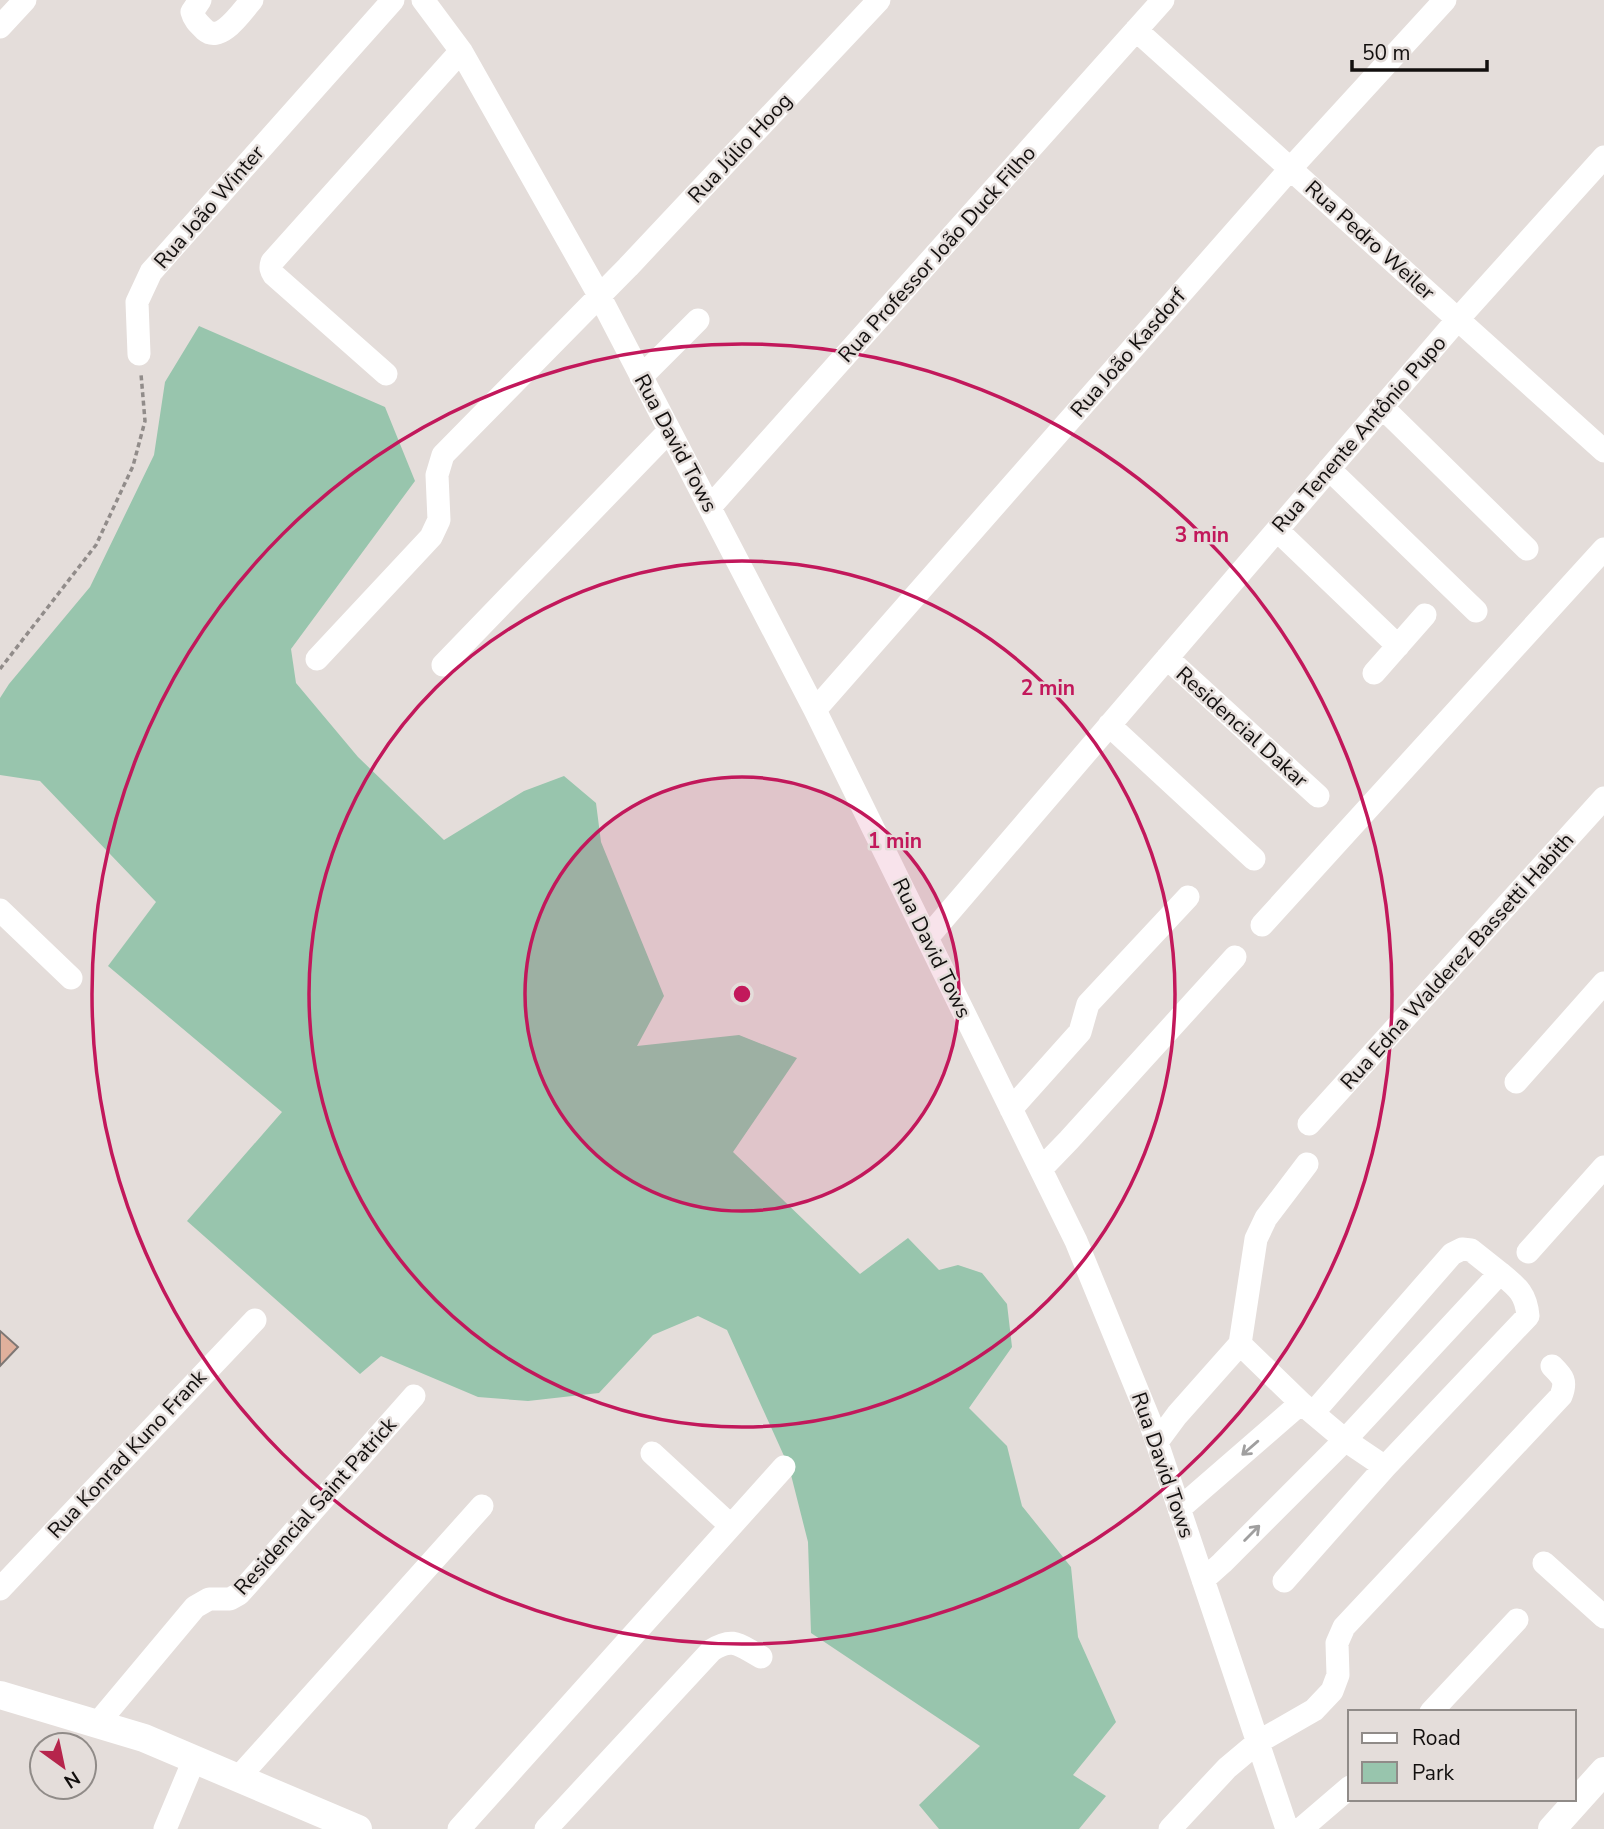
<svg xmlns="http://www.w3.org/2000/svg" width="1604" height="1829" viewBox="0 0 1604 1829" font-family="'Nunito Sans',sans-serif">
<style>
.green{fill:#98c5ad}
.building{fill:#e0b09c;stroke:#7e7774;stroke-width:2}
.lines{fill:none;stroke-linecap:round;stroke-linejoin:round}
.path{stroke:#918c8a;stroke-width:3.5;stroke-dasharray:5 3.5;stroke-linecap:butt}
.minor{stroke:#fff;stroke-width:23}
.major{stroke:#fff;stroke-width:28}
.oneway{stroke:#a09f9f}
.ring{fill:none;stroke:#c2185b;stroke-width:3.5}
.labels{text-anchor:middle;stroke-width:5;stroke-linejoin:round;paint-order:stroke}
.street-label{font-size:21px;fill:#120f0e;stroke:#e4ddda}
.centre{fill:#c2185b;stroke:#e4ddda;stroke-width:3.5}
.ring-label{font-size:21px;text-anchor:middle;font-weight:bold;fill:#c2185b;stroke:#e4ddda;stroke-width:5;stroke-linejoin:round;paint-order:stroke}
</style>
<rect width="100%" height="100%" fill="#e4ddda"/>
<!-- green -->
<path class="green" d="M 199,326 L 385,407 L 415,481 L 291,649 L 296,683 L 358,757 L 444,840 L 524,791 L 564,776 L 596,803 L 601,842 L 664,996 L 637,1046 L 739,1035 L 797,1058 L 733,1152 L 860,1274 L 908,1238 L 939,1270 L 958,1265 L 982,1273 L 1007,1304 L 1012,1347 L 969,1408 L 1007,1446 L 1022,1506 L 1071,1567 L 1078,1637 L 1116,1722 L 1073,1775 L 1106,1796 L 1079,1829 L 939,1829 L 919,1805 L 980,1746 L 811,1633 L 808,1542 L 789,1467 L 727,1330 L 698,1316 L 653,1335 L 599,1393 L 528,1401 L 478,1397 L 381,1356 L 360,1374 L 187,1221 L 282,1112 L 108,966 L 156,902 L 40,781 L 0,775 L 0,698 L 9,684 L 90,587 L 154,455 L 165,382 Z"/>
<!-- building -->
<path class="building" d="M 0,1331 L 18,1347 L 0,1366 Z"/>
<g class="lines">
<!-- path -->
<path class="path" d="M 0,669 L 96,545 L 133,466 L 145,421 L 141,374"/>
<!-- minor -->
<path class="minor" d="M 200,0 L 192,12 C 194,20 199,24 205,30 C 221,44 242,11 252,0
M 423,0 L 461,51 L 599,295 L 815,710 L 1076,1241 L 1149,1419 L 1287,1829
M 0,27 L 25,0
M 1136,30 L 1604,451
M 139,354 L 137,302 L 151,272 L 393,0
M 386,374 L 274,275 C 271,270 270,268 272,262 L 461,51
M 641,377 L 698,320
M 1382,407 L 1527,549
M 1329,469 L 1476,611
M 710,507 L 1163,0
M 1277,530 L 1398,646
M 1167,658 L 1318,796
M 317,659 L 431,537 L 439,520 L 437,475 L 443,455 L 628,267 L 879,0
M 443,665 L 669,431
M 1374,673 L 1425,615
M 815,710 L 1291,168 L 1445,0
M 1109,725 L 1254,859
M 0,910 L 71,978
M 1262,925 L 1604,549
M 927,938 L 1458,319 L 1604,157
M 1516,1082 L 1604,983
M 1011,1109 L 1080,1032 L 1088,1004 L 1188,897
M 1309,1124 L 1604,798
M 1041,1169 L 1069,1140 L 1235,957
M 1528,1252 L 1604,1167
M 1240,1344 L 1301,1403 L 1345,1440 L 1385,1467
M 1313,1413 L 1452,1254 L 1462,1249 L 1471,1250 L 1500,1273
M 1157,1442 L 1177,1415 L 1240,1344 L 1256,1239 L 1266,1218 L 1307,1164
M 652,1453 L 731,1526
M 1179,1509 L 1301,1403
M 1544,1563 L 1604,1617
M 1203,1580 L 1222,1563 L 1345,1440 L 1500,1273 C 1517,1287 1526,1293 1528,1316 L 1385,1467 L 1284,1581
M 0,1589 L 255,1320
M 1431,1712 L 1517,1620
M 97,1724 L 195,1607 L 209,1599 L 230,1599 L 239,1594 L 414,1396
M 238,1778 L 482,1506
M 165,1829 L 194,1760
M 459,1829 L 784,1467
M 546,1829 L 712,1650 C 734,1636 740,1646 761,1657
M 1170,1829 L 1227,1768 L 1258,1742 L 1314,1710 L 1332,1691 L 1338,1675 L 1337,1643 L 1344,1627 L 1561,1396 C 1567,1381 1563,1377 1552,1366
M 1301,1829 L 1350,1787"/>
<!-- major -->
<path class="major" d="M 0,1695 L 144,1738 L 358,1829
M 1552,1829 L 1604,1771"/>
</g>
<!-- one-way arrows -->
<defs><path id="oneway-shaft" d="M-6 0H5M1.5-3L5.5 0L1.5 3" fill="none" stroke-width="1.6" stroke-linecap="round" stroke-linejoin="round" transform="scale(1.75)"/></defs>
<g class="oneway">
<use href="#oneway-shaft" transform="translate(1250 1448) rotate(139)"/>
<use href="#oneway-shaft" transform="translate(1252 1533) rotate(-45)"/>
</g>
<!-- distance rings -->
<circle cx="742" cy="994" r="217" fill="#c2185b" fill-opacity=".12"/>
<g class="ring">
<circle cx="742" cy="994" r="217"/>
<circle cx="742" cy="994" r="433"/>
<circle cx="742" cy="994" r="650"/>
</g>
<g class="labels">
<!-- street labels -->
<g class="street-label">
<text transform="translate(740 148) rotate(-47)" y="7">Rua Júlio Hoog</text>
<text transform="translate(209 207) rotate(-49)" y="7">Rua João Winter</text>
<text transform="translate(1370 240) rotate(42)" y="7">Rua Pedro Weiler</text>
<text transform="translate(937 254) rotate(-48)" y="7">Rua Professor João Duck Filho</text>
<text transform="translate(1128 353) rotate(-49)" y="7">Rua João Kasdorf</text>
<text transform="translate(1359 434) rotate(-49)" y="7">Rua Tenente Antônio Pupo</text>
<text transform="translate(676 443) rotate(62)" y="7">Rua David Tows</text>
<text transform="translate(1242 727) rotate(42)" y="7">Residencial Dakar</text>
<text transform="translate(932 948) rotate(64)" y="7">Rua David Tows</text>
<text transform="translate(1457 961) rotate(-48)" y="7">Rua Edna Walderez Bassetti Habith</text>
<text transform="translate(127 1454) rotate(-47)" y="7">Rua Konrad Kuno Frank</text>
<text transform="translate(1163 1465) rotate(71)" y="7">Rua David Tows</text>
<text transform="translate(315 1506) rotate(-48)" y="7">Residencial Saint Patrick</text>
</g>
</g>
<circle cx="742" cy="994" r="10" class="centre"/>
<g class="ring-label">
<text x="1202" y="542">3 min</text>
<text x="1048" y="695">2 min</text>
<text x="895" y="848">1 min</text>
</g>
<!-- legend -->
<rect x="1348" y="1710" width="228" height="91" fill="#e4ddda" stroke="#908b88" stroke-width="2"/>
<rect x="1362" y="1733" width="35" height="10" fill="#ffffff" stroke="#908b88" stroke-width="2"/>
<text x="1412" y="1745" font-size="21" fill="#120f0e">Road</text>
<rect x="1362" y="1762" width="35" height="21" fill="#98c5ad" stroke="#908b88" stroke-width="2"/>
<text x="1412" y="1780" font-size="21" fill="#120f0e">Park</text>
<!-- north arrow -->
<g transform="translate(63 1766) rotate(147)"><circle r="33" fill="#e4ddda" stroke="#908b88" stroke-width="2"/>
<path d="M0-5L12 26L0 18L-12 26Z" fill="#b6254c"/>
<text y="-10" font-size="19" font-weight="bold" text-anchor="middle" fill="#120f0e">N</text>
</g>
<!-- scale -->
<path d="M1352 60v10h135v-10" fill="none" stroke="#120f0e" stroke-width="3.5"/>
<text x="1362" y="60" font-size="21" fill="#120f0e" stroke="#e4ddda" stroke-width="5" paint-order="stroke">50 m</text>
</svg>
